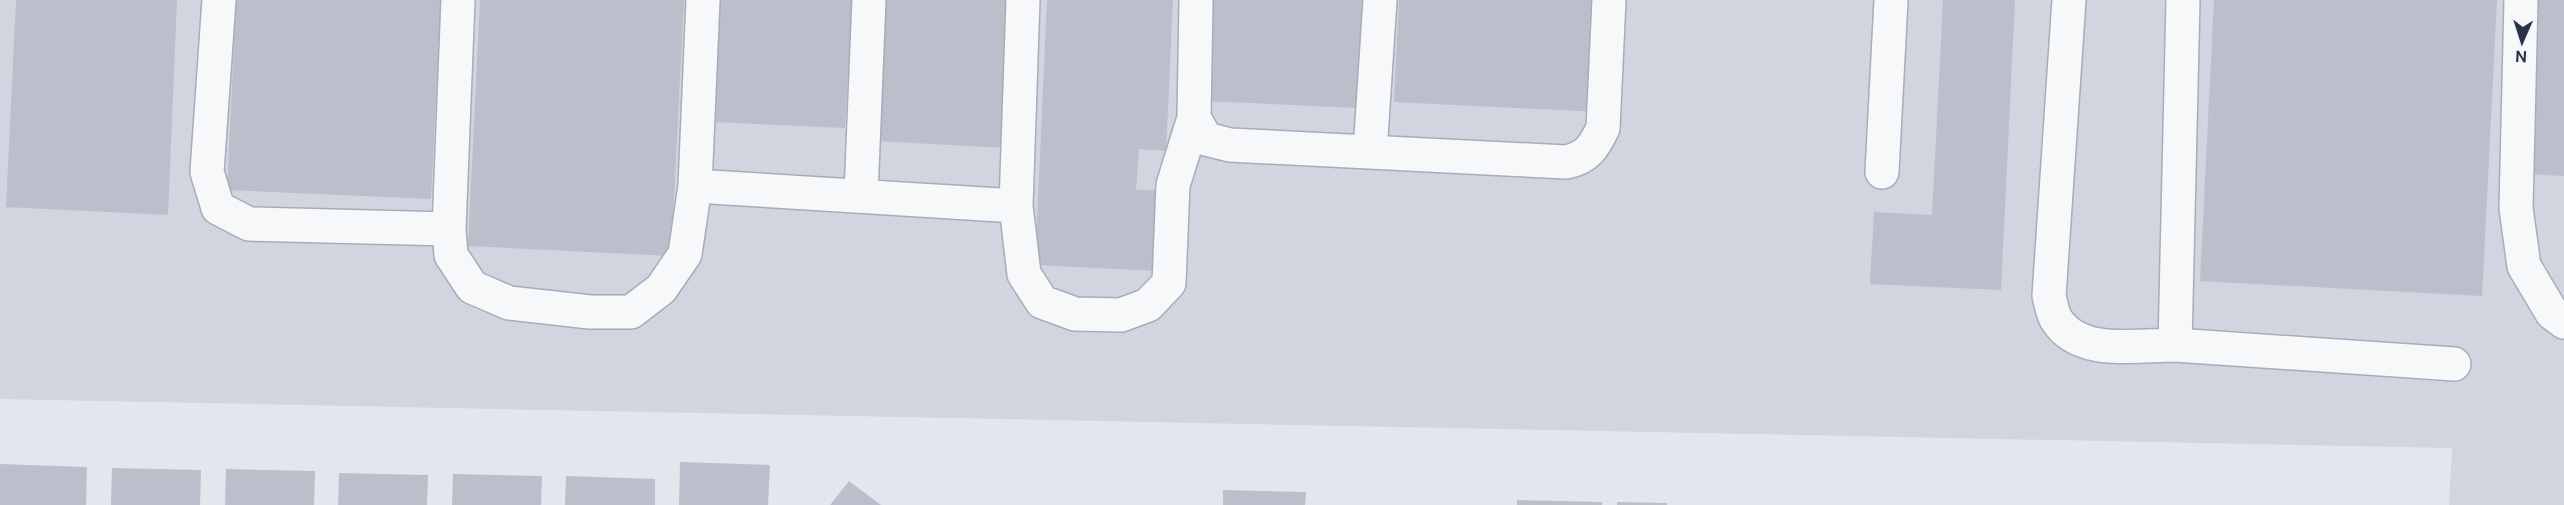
<svg xmlns="http://www.w3.org/2000/svg" width="2564" height="505" viewBox="0 0 2564 505" font-family="'DM Sans',sans-serif">
<style>
.built{fill:#d1d5df}
.building{fill:#babfcb}
.lines{fill:none;stroke-linecap:round;stroke-linejoin:round}
.minor-casing{stroke:#a7adb7;stroke-width:36}
.minor{stroke:#f6f8fa;stroke-width:33}
</style>
<rect width="100%" height="100%" fill="#e3e6ec"/>
<!-- built -->
<path class="built" d="M 0,0 L 2564,0 L 2564,505 L 2449,505 L 2452,448 L 0,399 Z"/>
<!-- building -->
<path class="building" d="M 16,0 L 177,0 L 168,215 L 6,207 Z
M 236,0 L 441,0 L 431,199 L 227,190 Z
M 480,0 L 684,0 L 671,256 L 468,246 Z
M 720,0 L 852,0 L 845,128 L 714,122 Z
M 882,0 L 1015,0 L 1007,148 L 875,141 Z
M 1047,0 L 1173,0 L 1166,151 L 1139,149 L 1136,190 L 1162,190 L 1158,271 L 1035,265 Z
M 1211,0 L 1362,0 L 1357,108 L 1206,101 Z
M 1399,0 L 1603,0 L 1598,112 L 1394,102 Z
M 1943,0 L 2015,0 L 2001,290 L 1870,284 L 1874,212 L 1932,215 Z
M 2214,0 L 2497,0 L 2482,296 L 2200,281 Z
M 2538,0 L 2564,0 L 2564,176 L 2529,174 Z
M 680,462 L 770,465 L 768,505 L 679,505 Z
M 0,464 L 87,467 L 86,505 L 0,505 Z
M 112,468 L 201,470 L 200,505 L 111,505 Z
M 226,469 L 315,471 L 314,505 L 225,505 Z
M 339,473 L 428,475 L 427,505 L 338,505 Z
M 453,474 L 542,476 L 541,505 L 452,505 Z
M 566,476 L 655,479 L 655,505 L 565,505 Z
M 849,481 L 881,505 L 830,505 Z
M 1223,490 L 1306,492 L 1305,505 L 1223,505 Z
M 1517,500 L 1602,502 L 1602,505 L 1517,505 Z
M 1617,502 L 1667,503 L 1667,505 L 1617,505 Z"/>
<g class="lines">
<defs>
<path id="minor" d="M 219,0 L 207,172 L 218,208 L 249,224 L 449,229 L 451,255 L 472,287 L 509,303 L 590,312 L 631,312 L 661,289 L 685,254 L 695,186 L 1016,206 L 1024,274 L 1042,302 L 1075,314 L 1121,315 L 1148,305 L 1169,283 L 1173,185 L 1194,118
M 1196,0 L 1194,118 L 1206,139 L 1230,145 L 1566,162 C 1587,158 1594,147 1603,128 L 1609,0
M 2069,0 L 2049,296 C 2051,303 2052,312 2056,319 C 2079,357 2137,345 2175,345
M 2183,0 L 2175,345 L 2454,364
M 2521,0 L 2516,208 L 2524,266 L 2552,313 L 2564,322
M 1370,152 L 1380,0
M 1882,172 L 1891,0
M 695,186 L 703,0
M 861,195 L 869,0
M 1016,206 L 1023,0
M 449,229 L 458,0"/>
</defs>
<!-- minor casing -->
<use href="#minor" class="minor-casing"/>
<!-- minor -->
<use href="#minor" class="minor"/>
</g>
<!-- north arrow -->
<g transform="translate(2522 42) rotate(183)" stroke="#f3f6f9" stroke-width="4.5" paint-order="stroke">
<path d="M0-4.5L10 22L0 15L-10 22Z" fill="#293347"/>
<text y="-9" font-size="16" font-weight="bold" text-anchor="middle" fill="#293347">N</text>
</g>
</svg>
